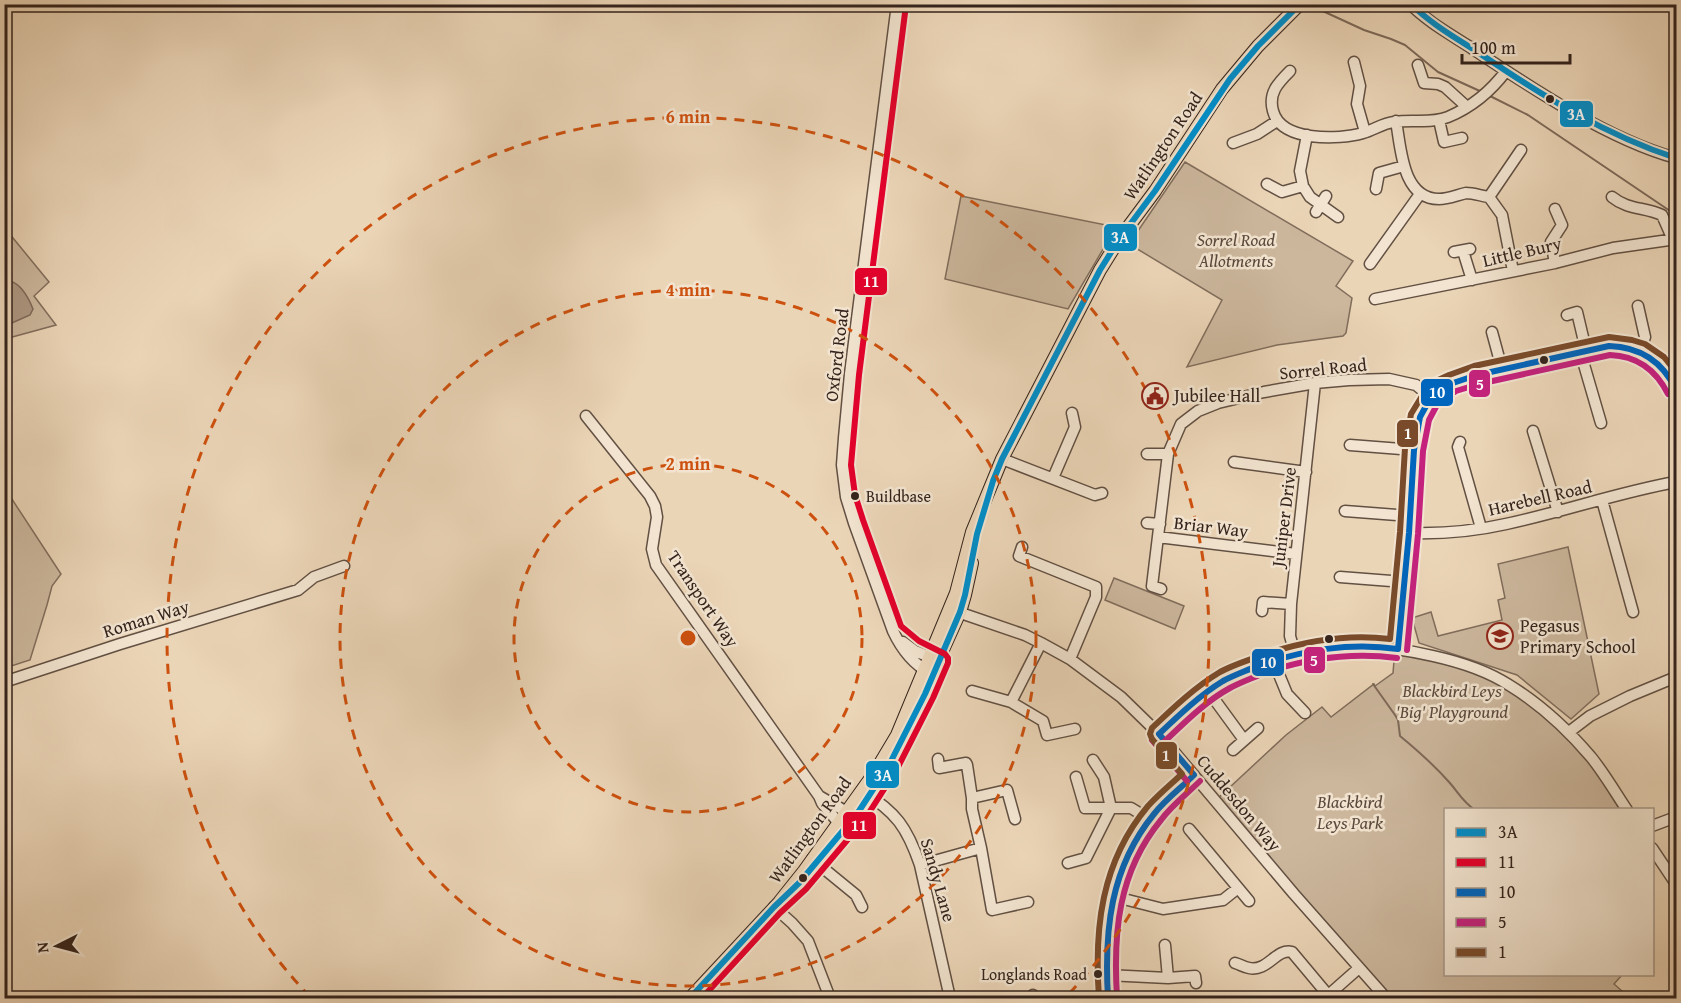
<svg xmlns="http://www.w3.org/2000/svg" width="1681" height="1003" viewBox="0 0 1681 1003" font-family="'Gentium Book Plus',serif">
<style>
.green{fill:#ccb79d;stroke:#806d5c;stroke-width:1.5}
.water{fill:#ad9882;stroke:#7d6959;stroke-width:1.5}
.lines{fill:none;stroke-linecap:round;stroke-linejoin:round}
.stream{stroke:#7d6959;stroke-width:2}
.minor-casing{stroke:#625043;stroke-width:13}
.major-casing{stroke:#34231c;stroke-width:14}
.minor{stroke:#f2e4d0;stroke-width:10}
.major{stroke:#ebd5b7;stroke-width:12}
.bus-1-casing{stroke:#f2e4d0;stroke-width:10}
.bus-2-casing{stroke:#f2e4d0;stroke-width:10}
.bus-3-casing{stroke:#f2e4d0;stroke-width:10}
.bus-4-casing{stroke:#f2e4d0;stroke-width:10}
.bus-5-casing{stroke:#f2e4d0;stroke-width:10}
.bus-1{stroke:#008eca;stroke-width:6}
.bus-2{stroke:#e4002b;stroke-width:6}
.bus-3{stroke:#0065bd;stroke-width:6}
.bus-4{stroke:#c4227d;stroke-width:6}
.bus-5{stroke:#7a4b2a;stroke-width:6}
.ring{fill:none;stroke:#cd510e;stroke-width:3;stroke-dasharray:10 8}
.bus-dot{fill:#34231c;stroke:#f2e4d0;stroke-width:2}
.labels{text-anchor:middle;stroke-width:5;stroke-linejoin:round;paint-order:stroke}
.bus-label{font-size:16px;fill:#34231c;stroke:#f2e4d0;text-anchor:start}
.street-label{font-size:18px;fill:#34231c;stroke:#f2e4d0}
.park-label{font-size:18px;font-style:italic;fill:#5a483c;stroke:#f2e4d0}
.poi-label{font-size:18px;fill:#34231c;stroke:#f2e4d0;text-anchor:start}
.centre{fill:#cd510e;stroke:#f2e4d0;stroke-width:3}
.ring-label{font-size:18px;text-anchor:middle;font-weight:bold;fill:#cd510e;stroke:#f2e4d0;stroke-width:5;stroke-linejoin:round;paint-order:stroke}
.line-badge{stroke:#f2e4d0;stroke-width:2}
.badge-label{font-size:16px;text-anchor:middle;font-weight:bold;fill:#fff}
</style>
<rect width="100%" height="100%" fill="#ebd5b7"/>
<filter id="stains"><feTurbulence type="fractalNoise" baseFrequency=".00333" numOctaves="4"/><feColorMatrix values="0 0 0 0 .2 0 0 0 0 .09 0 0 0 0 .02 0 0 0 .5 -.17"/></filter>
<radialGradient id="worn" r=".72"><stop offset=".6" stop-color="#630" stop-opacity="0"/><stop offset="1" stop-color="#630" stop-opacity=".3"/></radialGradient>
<!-- green -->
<path class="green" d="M 1185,162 L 1353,261 L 1336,286 L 1352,298 L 1346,333 L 1343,336 L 1277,345 L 1187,367 L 1222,300 L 1129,244 Z
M 961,196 L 1116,227 L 1068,309 L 945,279 Z
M 4,227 L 49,282 L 34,296 L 56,325 L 5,339 Z
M 4,487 L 61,574 L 52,586 L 47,605 L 30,660 L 5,668 Z
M 1568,547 L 1599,694 L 1571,719 L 1517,675 L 1419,643 L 1412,618 L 1431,612 L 1438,636 L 1502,620 L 1498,600 L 1505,598 L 1498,564 Z
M 1114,578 L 1184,606 L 1175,629 L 1105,600 Z
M 1395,649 L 1483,671 L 1569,732 L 1627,809 L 1446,810 L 1446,974 L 1622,975 L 1614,984 L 1630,998 L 1387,998 L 1215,801 L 1286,735 L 1322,707 L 1331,717 L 1374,684 L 1375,686 L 1393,673 Z"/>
<!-- water -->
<path class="water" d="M 10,281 C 21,284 29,299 33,309 L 30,315 L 5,326 L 5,285 Z"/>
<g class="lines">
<!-- stream -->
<path class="stream" d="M 1314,7 L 1364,30 L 1391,39 L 1405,45 L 1438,72 L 1482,92
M 1490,96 L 1528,115 L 1676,215
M 1373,684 L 1395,715 L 1398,720 L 1400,736 C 1417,750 1434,765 1449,782 C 1459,793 1462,801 1475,810"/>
<defs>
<path id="minor" d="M 897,4 L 850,374 L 844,438 L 842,465 L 846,497 L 854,523 L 893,631 C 901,648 913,664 930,673
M 1410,4 C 1428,22 1450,34 1470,47 C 1530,87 1607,139 1676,158
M 1354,62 L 1360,86 L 1357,104 L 1365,132
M 1418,65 L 1424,83 L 1438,84 L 1445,87 L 1467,107
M 1290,71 C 1278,83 1268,93 1273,111 C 1281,142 1339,140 1363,133 C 1374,130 1383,123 1394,122 C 1412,119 1431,124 1448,117 C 1472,107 1491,91 1506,71
M 1439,120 L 1444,142 L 1462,138
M 1396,121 C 1401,148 1402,199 1439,199 C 1448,199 1457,195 1466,193 C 1473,193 1482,196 1489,197 L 1502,215 L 1513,271
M 1233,143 L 1257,134 L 1277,121
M 1267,184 L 1282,192 L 1303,186 L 1300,171 L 1307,135
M 1303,186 L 1310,197 L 1338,217
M 1376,189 L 1379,173 L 1404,166
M 1489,197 L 1521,150
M 1612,197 C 1628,210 1644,207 1662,215 L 1673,240
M 1316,212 L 1326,196
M 1463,251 L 1472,280
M 1454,252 L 1470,249
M 1555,263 L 1551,242 L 1562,225 L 1555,209
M 1370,264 L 1420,194
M 1375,299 L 1555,263 L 1613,248 L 1676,239
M 1638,306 L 1645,337 L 1640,352
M 1567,315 L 1577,312 L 1586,350
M 1492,332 L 1502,369
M 1580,351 L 1601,423
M 586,416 L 650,496 L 655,506 L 657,517 L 652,549 L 656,565 L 819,796 L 822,803 L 838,822 L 848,824 L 845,811 L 819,796
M 1533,431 L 1558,512
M 1460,442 L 1458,447 L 1481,528
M 1350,445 L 1414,450
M 1147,454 L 1168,454
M 1002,459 L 1095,495 L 1102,493
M 1234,462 L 1306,472
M 1053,478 L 1075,427 L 1072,413
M 1602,500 L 1633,612
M 1345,511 L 1410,516
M 1147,523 L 1160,524
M 1409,533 C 1441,534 1475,531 1506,524 C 1563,512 1619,492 1676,482
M 1158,537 L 1296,554
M 1022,547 L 1019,556 L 1096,587 L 1096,597 L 1070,659
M 1340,577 L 1404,582
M 1161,589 L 1152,586 L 1168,454 L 1181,424 L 1198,411 L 1218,403 L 1264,392 L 1315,383 L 1349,380 L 1389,379 L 1416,385 L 1431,397
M 952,610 L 1025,635 L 1041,643 L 1070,659 L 1121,697 L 1159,734 L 1294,894 L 1386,998
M 1262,611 L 1263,602 L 1291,604
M 903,642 L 915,651 L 937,660
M 1398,649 L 1409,533 L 1414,450 L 1420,417 L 1431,397 L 1441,389 L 1453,383 L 1477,375 L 1609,346 C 1638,345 1666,363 1676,390
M 1295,654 L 1290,636 L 1291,604 L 1315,383
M 1273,660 L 1287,694 L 1305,713
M 4,682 L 120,644 L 298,590 L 314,577 L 344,566
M 972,691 L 1011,702 L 1041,643
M 1209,692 L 1244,740
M 1011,702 L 1043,721 L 1047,735 L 1075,729
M 1569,732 L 1590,716 L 1630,696 L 1676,677
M 1159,734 C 1173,721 1188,708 1204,696 C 1211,691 1218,684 1226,680 C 1235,675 1246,671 1255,667 C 1316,643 1370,641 1433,656 C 1460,662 1486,670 1509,685 C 1540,704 1568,730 1591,757 C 1604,773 1615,792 1627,810
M 1233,750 L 1258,728
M 938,759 L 939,768 L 966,763 L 967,765 L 972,798 L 972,809 L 981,848 L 992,910 L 1028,902
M 1076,777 L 1085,808 L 1131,808 L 1149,819
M 862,791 C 896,812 907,827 920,865 L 950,998
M 972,798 L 1007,790 L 1015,819
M 1652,826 L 1676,817
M 1189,829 L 1249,901
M 1652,848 L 1676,884
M 812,859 L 856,895 L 862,907
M 1068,863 L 1086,858 L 1111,808 L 1104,777 L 1093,760
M 920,865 L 981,848
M 1112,896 L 1163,909 L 1223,900 L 1238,888
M 774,907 L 792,923 L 808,941 L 830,998
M 1165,945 L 1168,978
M 1235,963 C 1239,964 1244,967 1249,968 C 1268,972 1276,948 1292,952 L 1328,995
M 1107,975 L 1168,978 L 1195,976 L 1196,983
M 1033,995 L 1034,998
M 921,998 L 922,998
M 1108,998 C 1103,939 1106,889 1138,837 C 1145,826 1151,816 1160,807 C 1170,796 1183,786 1194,775
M 1325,998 L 1359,968"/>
<path id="major" d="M 910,723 L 960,612 L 965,595 L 972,563
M 830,845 L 857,814 L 889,765
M 780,901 L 804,871 L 875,772 L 897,735 L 956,593 L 972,532 L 1002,459 L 1100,270 L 1120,238 L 1155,191 L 1222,89 L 1258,46 L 1300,4
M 690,998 L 785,896"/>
</defs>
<!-- minor casing -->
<use href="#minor" class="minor-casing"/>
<!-- major casing -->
<use href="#major" class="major-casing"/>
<!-- minor -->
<use href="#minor" class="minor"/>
<!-- major -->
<use href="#major" class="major"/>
<defs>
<path id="bus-1" d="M 1411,4 C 1432,25 1458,39 1482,55 C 1543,96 1605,135 1676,158
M 690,998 L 774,907 L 799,883 L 857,814 L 889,765 L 925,694 L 960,612 L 965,595 L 977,534 L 993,481 L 1002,459 L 1100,270 L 1120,238 L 1155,191 L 1230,79 L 1258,46 L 1300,4"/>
<path id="bus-2" d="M 702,998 L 780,913 L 806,889 L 865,819 L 897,769 L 933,698 L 948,663 L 948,658 L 945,654 L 919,641 L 901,626 L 863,520 L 855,495 L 851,465 L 859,375 L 906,5"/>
<path id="bus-3" d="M 1398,649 L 1409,533 L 1414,450 L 1420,417 L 1431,397 L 1441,389 L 1453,383 L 1477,375 L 1609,346 C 1640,347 1663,362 1676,390
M 1159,734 C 1179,715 1200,695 1223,681 C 1234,675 1246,671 1257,666 C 1304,650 1349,642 1398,649
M 1159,734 L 1194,775
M 1108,998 C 1104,931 1110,868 1154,814 C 1166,799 1181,788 1194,775"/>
<path id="bus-4" d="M 1407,650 L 1418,534 L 1423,451 L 1429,420 L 1438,403 L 1456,391 L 1479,384 L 1610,355 C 1637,356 1656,370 1668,394
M 1152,740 L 1187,781
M 1165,741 C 1185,722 1206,701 1230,688 C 1241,682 1253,678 1264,673 C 1308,658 1351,652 1397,658
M 1117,997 C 1113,933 1118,872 1161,820 C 1172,805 1187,794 1200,781"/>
<path id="bus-5" d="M 1099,998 C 1094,929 1101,862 1148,806 C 1158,795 1170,785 1182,774 L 1152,739 L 1150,734 L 1152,728 C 1173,708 1195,687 1220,672 C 1231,666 1243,662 1254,658 C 1298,642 1343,633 1390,639 L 1400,532 L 1405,448 L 1411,414 L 1425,391 L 1436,381 L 1449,375 L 1474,366 L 1609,337 L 1632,340 L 1645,344 L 1664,357 L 1676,372"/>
</defs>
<!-- bus-1 casing -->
<use href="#bus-1" class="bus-1-casing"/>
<!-- bus-2 casing -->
<use href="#bus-2" class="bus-2-casing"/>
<!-- bus-3 casing -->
<use href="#bus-3" class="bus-3-casing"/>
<!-- bus-4 casing -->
<use href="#bus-4" class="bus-4-casing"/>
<!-- bus-5 casing -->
<use href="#bus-5" class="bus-5-casing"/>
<!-- bus-1 -->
<use href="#bus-1" class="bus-1"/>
<!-- bus-2 -->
<use href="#bus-2" class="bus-2"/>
<!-- bus-3 -->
<use href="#bus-3" class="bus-3"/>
<!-- bus-4 -->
<use href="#bus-4" class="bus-4"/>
<!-- bus-5 -->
<use href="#bus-5" class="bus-5"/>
</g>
<!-- distance rings -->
<g class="ring">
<circle cx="688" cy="638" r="174"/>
<circle cx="688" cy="638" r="348"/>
<path d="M310 997A521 521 0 1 1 1066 997"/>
</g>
<!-- icons -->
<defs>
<symbol id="civic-ring" viewBox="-11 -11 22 22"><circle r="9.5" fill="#f2e4d0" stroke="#8f2418" stroke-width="1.5"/><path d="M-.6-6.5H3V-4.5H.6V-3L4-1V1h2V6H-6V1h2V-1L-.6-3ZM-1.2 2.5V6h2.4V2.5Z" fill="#8f2418"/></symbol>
<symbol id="school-ring" viewBox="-11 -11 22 22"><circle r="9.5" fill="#f2e4d0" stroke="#8f2418" stroke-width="1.5"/><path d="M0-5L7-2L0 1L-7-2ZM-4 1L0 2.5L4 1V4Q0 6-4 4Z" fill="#8f2418"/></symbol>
</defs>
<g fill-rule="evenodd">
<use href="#civic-ring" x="1140" y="381" width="30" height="30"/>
<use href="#school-ring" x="1485" y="621" width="30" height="30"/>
</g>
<!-- markers -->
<g class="bus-dot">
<circle cx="1550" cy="99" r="5"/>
<circle cx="1544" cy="360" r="5"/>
<circle cx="855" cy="496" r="5"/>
<circle cx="1329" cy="639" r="5"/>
<circle cx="803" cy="878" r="5"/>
<circle cx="1098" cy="974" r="5"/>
</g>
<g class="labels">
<!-- bus labels -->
<g class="bus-label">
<text x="866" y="502">Buildbase</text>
<text x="1087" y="980" text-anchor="end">Longlands Road</text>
</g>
<!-- street labels -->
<g class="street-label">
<text transform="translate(1163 146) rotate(-56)" y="6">Watlington Road</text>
<text transform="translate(1522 252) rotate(-13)" y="6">Little Bury</text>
<text transform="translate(837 355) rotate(-83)" y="6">Oxford Road</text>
<text transform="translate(1323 369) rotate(-6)" y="6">Sorrel Road</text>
<text transform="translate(1540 498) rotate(-13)" y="6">Harebell Road</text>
<text transform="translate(1284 517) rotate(-83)" y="6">Juniper Drive</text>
<text transform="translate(1211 527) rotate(7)" y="6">Briar Way</text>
<text transform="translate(703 599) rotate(56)" y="6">Transport Way</text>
<text transform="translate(146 619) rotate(-17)" y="6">Roman Way</text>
<text transform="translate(1239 803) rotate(50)" y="6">Cuddesdon Way</text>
<text transform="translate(810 830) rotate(-54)" y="6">Watlington Road</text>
<text transform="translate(938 880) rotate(74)" y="6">Sandy Lane</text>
</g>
<!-- park labels -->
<g class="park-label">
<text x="1236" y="246">Sorrel Road<tspan x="1236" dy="21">Allotments</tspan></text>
<text x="1452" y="697">Blackbird Leys<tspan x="1452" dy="21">'Big' Playground</tspan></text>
<text x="1350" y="808">Blackbird<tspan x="1350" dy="21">Leys Park</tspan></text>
</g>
<!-- poi labels -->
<g class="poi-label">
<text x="1174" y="402">Jubilee Hall</text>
<text x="1520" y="632">Pegasus<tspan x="1520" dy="21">Primary School</tspan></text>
</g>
</g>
<circle cx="688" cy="638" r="9" class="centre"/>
<g class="ring-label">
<text x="688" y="123">6 min</text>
<text x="688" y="296">4 min</text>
<text x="688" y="470">2 min</text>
</g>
<g class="line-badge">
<rect x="1559" y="100" width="35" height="28" rx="6" fill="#008eca"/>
<rect x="1103" y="223" width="35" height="29" rx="6" fill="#008eca"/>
<rect x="854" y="267" width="34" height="29" rx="6" fill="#e4002b"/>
<rect x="1468" y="369" width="23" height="29" rx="6" fill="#c4227d"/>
<rect x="1420" y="378" width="34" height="29" rx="6" fill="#0065bd"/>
<rect x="1396" y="419" width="23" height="29" rx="6" fill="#7a4b2a"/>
<rect x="1303" y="646" width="23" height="28" rx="6" fill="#c4227d"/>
<rect x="1251" y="648" width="34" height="29" rx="6" fill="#0065bd"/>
<rect x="1155" y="741" width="23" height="29" rx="6" fill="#7a4b2a"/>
<rect x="865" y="760" width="35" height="29" rx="6" fill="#008eca"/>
<rect x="842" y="811" width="35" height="29" rx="6" fill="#e4002b"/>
</g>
<g class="badge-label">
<text x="1576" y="120">3A</text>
<text x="1120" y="243">3A</text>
<text x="871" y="287">11</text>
<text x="1480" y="390">5</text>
<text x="1437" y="398">10</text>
<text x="1408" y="439">1</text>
<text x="1314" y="666">5</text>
<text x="1268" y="668">10</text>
<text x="1166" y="761">1</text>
<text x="883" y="781">3A</text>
<text x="859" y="831">11</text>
</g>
<!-- margin -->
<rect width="1681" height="1003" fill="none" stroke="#ebd5b7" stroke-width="24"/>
<rect x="6" y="6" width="1669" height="991" fill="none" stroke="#34231c" stroke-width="3"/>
<rect x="12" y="12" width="1657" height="979" fill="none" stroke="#34231c" stroke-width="1.5"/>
<!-- legend -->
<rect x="1444" y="808" width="210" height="168" fill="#f2e4d0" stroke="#a69788" stroke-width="1.5"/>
<rect x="1456" y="828" width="30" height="9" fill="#008eca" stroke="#a69788" stroke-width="1.5"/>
<text x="1498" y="838" font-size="18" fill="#34231c">3A</text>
<rect x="1456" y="858" width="30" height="9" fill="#e4002b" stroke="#a69788" stroke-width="1.5"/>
<text x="1498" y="868" font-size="18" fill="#34231c">11</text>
<rect x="1456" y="888" width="30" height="9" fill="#0065bd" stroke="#a69788" stroke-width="1.5"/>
<text x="1498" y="898" font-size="18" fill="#34231c">10</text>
<rect x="1456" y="918" width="30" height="9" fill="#c4227d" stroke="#a69788" stroke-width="1.5"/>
<text x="1498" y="928" font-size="18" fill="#34231c">5</text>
<rect x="1456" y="948" width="30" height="9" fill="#7a4b2a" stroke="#a69788" stroke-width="1.5"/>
<text x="1498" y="958" font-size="18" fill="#34231c">1</text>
<!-- north arrow -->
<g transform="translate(57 946) rotate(264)" stroke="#f2e4d0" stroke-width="4.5" paint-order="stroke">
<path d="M0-4.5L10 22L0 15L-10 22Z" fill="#34231c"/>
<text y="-9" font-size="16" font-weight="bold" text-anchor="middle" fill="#34231c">N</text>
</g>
<!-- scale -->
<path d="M1462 54v9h108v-9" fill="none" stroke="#34231c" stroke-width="3"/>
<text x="1471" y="54" font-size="18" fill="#34231c" stroke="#f2e4d0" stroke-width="4.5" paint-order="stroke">100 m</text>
<rect width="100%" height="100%" filter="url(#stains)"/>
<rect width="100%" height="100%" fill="url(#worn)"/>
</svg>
